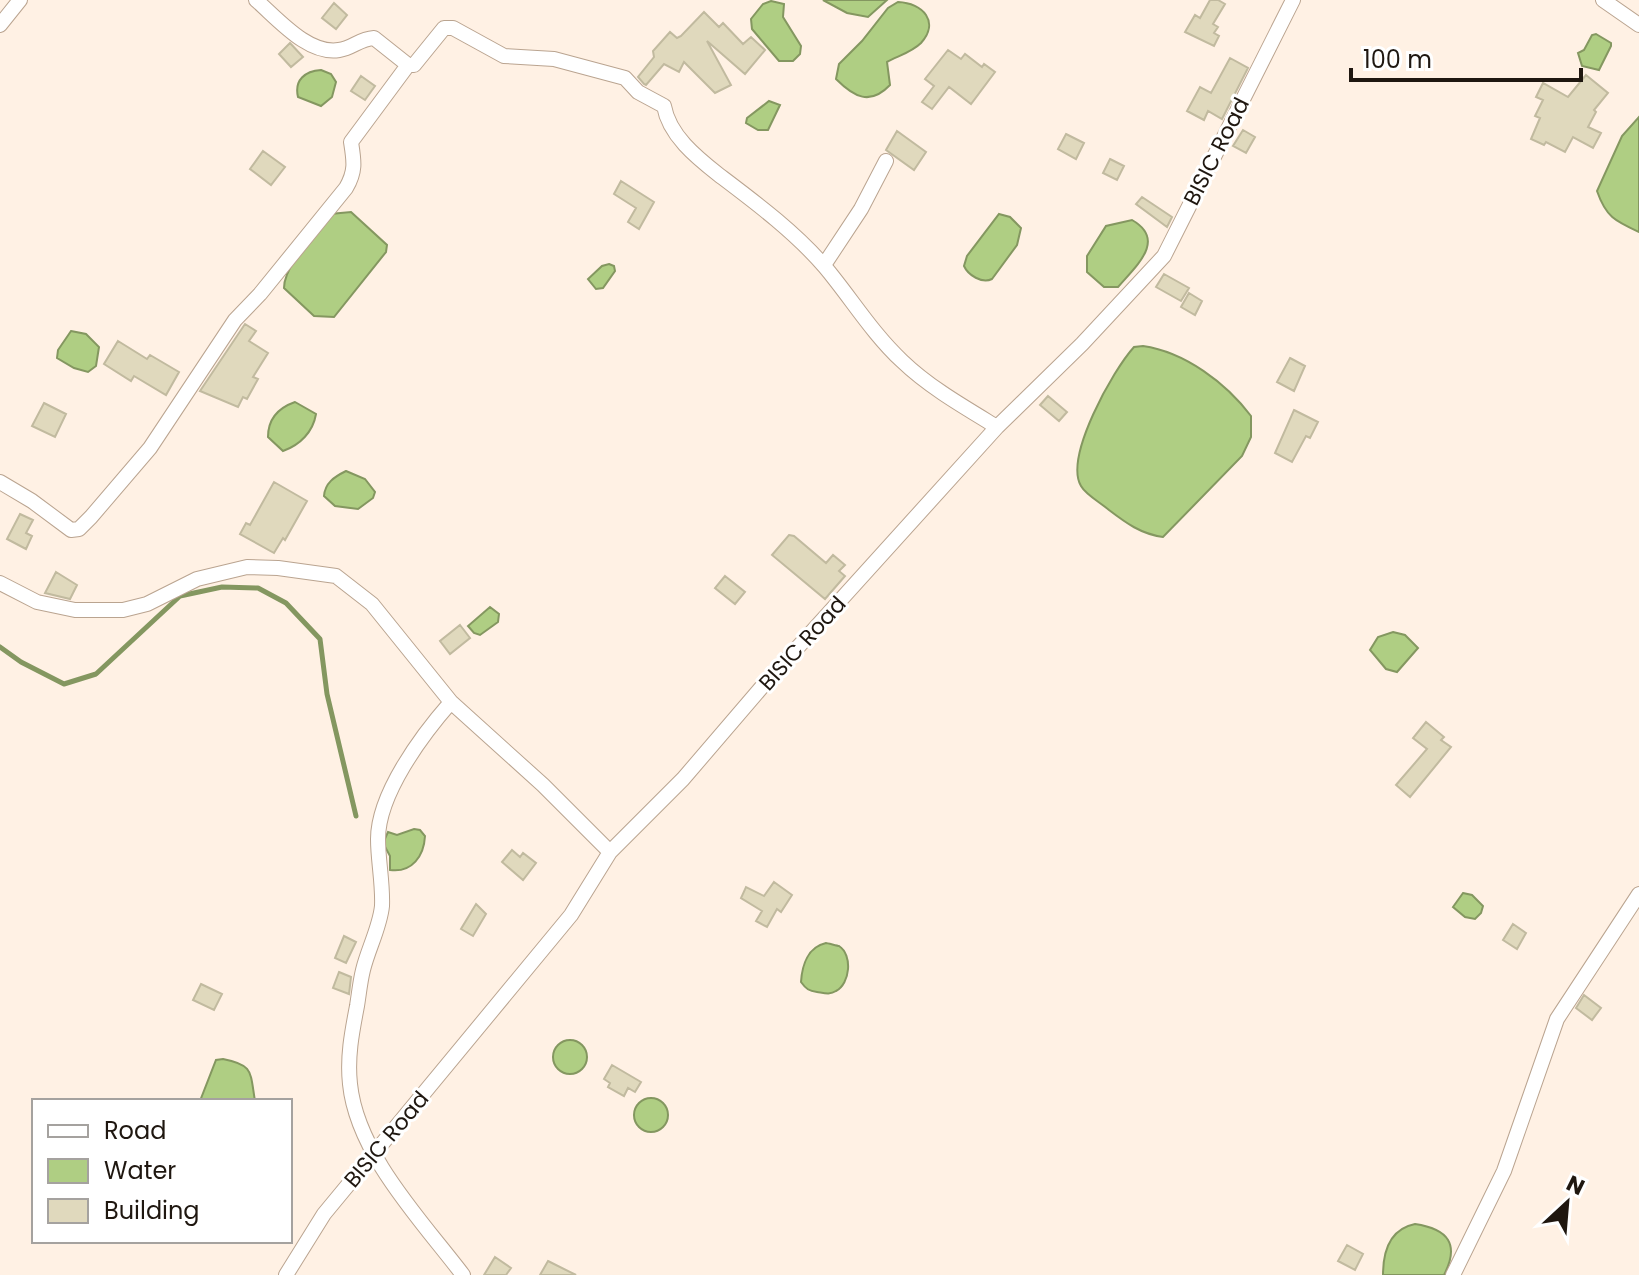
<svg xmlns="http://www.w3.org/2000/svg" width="1639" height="1275" viewBox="0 0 1639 1275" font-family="Poppins,sans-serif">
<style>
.water{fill:#afce83;stroke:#849760;stroke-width:2}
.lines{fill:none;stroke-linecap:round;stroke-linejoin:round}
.stream{stroke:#849760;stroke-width:5}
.building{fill:#e0d9bd;stroke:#c1ba9f;stroke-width:2}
.street-casing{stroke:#baa490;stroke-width:16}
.street{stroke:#fff;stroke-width:14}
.labels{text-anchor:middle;stroke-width:6;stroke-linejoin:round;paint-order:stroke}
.street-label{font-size:22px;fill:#1f1710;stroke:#fff}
</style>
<rect width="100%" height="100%" fill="#fff1e4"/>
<!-- water -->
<path class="water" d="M 823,0 L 887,0 L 868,17 L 847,13 Z
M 771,1 L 784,4 L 783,17 L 801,46 L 800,54 L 793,61 L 779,61 L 752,29 L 751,19 L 763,4 Z
M 898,2 C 923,3 940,22 921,43 C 912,52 898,56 887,62 L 890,85 C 870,106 854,97 836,79 L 839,64 L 862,41 L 888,8 Z
M 1596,34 L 1611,43 L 1611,46 L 1599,70 L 1582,66 L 1578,53 L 1584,50 L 1592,35 Z
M 321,70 L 331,74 L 336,82 L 332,97 L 321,106 L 298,97 C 294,80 305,71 321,70 Z
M 769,101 L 780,105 L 768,130 L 758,130 L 746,123 L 747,118 Z
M 1639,117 L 1639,232 C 1615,221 1606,217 1597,191 L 1622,136 Z
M 351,212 L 387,245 L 386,252 L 334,317 L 314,316 L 284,288 C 284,265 316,233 330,214 Z
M 999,214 L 1010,217 L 1021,228 L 1017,245 L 992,279 C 982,284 968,275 964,266 L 967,256 Z
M 1132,220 C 1167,240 1136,266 1118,287 L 1104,287 L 1087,272 L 1087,256 L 1106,226 Z
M 609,264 L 614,266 L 615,271 L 603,288 L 596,289 L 588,279 L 602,266 Z
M 71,331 L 86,334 L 99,347 L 96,366 L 88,372 L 74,368 L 57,358 L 58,350 Z
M 1143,346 C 1185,352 1226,383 1251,416 L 1251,437 L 1242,456 L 1163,537 C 1141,534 1126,523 1109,510 C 1101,503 1086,495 1081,486 C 1064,457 1113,370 1134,347 Z
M 295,402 L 316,414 C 313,432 300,445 283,451 L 268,437 C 268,419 278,408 295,402 Z
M 346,471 L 365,479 L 375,492 L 373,498 L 358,509 L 335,506 L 324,496 C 325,483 334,477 346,471 Z
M 490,607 L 499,614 L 498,622 L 480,635 L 474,633 L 468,626 Z
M 1393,632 L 1405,635 L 1418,648 L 1397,672 L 1386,669 L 1370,650 L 1378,637 Z
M 414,829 L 420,830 L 425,836 C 424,856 412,873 390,870 L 390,856 L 383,843 L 388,832 L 397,835 Z
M 1463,893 L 1472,895 L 1483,906 L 1481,913 L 1475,919 L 1465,917 L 1453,907 Z
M 826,943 C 827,943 838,946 839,946 C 853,955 850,984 836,991 C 830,995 824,993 817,992 C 809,991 806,989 801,982 C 802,965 808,947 826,943 Z
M553 1057a17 17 0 1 1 34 0a17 17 0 1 1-34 0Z
M 223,1059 C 254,1065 250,1072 255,1101 L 200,1101 L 216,1060 Z
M634 1115a17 17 0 1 1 34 0a17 17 0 1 1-34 0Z
M 1415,1224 C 1448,1229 1460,1244 1444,1275 L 1383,1275 C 1383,1252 1390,1229 1415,1224 Z"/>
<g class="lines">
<!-- stream -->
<path class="stream" d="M 0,647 L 21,662 L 64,684 L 96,674 L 180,596 L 222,587 L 258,588 L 286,603 L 320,639 L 327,694 L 356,816"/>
</g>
<!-- building -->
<path class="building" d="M 1210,0 L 1218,0 L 1225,4 L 1213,24 L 1218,27 L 1214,33 L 1219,36 L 1214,46 L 1185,32 L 1195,15 L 1200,18 Z
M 334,3 L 347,15 L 336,29 L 322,18 Z
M 704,12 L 719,27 L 723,23 L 743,44 L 751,37 L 765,50 L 745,74 L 707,41 L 731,85 L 715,93 L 684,62 L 679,72 L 664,64 L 646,85 L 644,84 L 638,77 L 654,57 L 653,51 L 670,32 L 677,38 L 681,36 Z
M 290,43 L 303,57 L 291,67 L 279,54 Z
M 948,50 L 961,59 L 965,54 L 982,67 L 984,64 L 995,72 L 971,104 L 949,87 L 932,109 L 922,102 L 934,86 L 925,79 Z
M 1230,58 L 1248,68 L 1222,119 L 1208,111 L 1204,120 L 1187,111 L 1200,87 L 1211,93 Z
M 1586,75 L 1608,93 L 1594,110 L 1596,112 L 1588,127 L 1601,133 L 1593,148 L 1573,137 L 1565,152 L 1546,142 L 1544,145 L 1531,139 L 1540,118 L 1535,116 L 1543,100 L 1536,97 L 1543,83 L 1568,97 Z
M 361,76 L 375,86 L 365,100 L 351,91 Z
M 1243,130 L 1255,137 L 1246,153 L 1233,146 Z
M 897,131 L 926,152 L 914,170 L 886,150 Z
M 1066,134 L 1084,143 L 1076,159 L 1058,149 Z
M 263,151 L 285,167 L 271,185 L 250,169 Z
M 1110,159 L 1124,166 L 1117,180 L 1103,173 Z
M 621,181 L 654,202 L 639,229 L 628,222 L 636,208 L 614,194 Z
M 1142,197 L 1172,217 L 1167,227 L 1136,204 Z
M 1164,274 L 1189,288 L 1181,301 L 1156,287 Z
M 1189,293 L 1202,301 L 1195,315 L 1181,307 Z
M 245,324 L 256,331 L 249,341 L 268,353 L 253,377 L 258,379 L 247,399 L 243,397 L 238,407 L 200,391 Z
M 118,341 L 147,359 L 150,355 L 179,372 L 166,395 L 134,376 L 131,381 L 104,364 Z
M 1290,358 L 1305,366 L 1294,391 L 1277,382 Z
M 1048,396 L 1067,412 L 1059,421 L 1040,405 Z
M 44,403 L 66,414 L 55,437 L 32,426 Z
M 1294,410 L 1318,422 L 1310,438 L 1306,436 L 1292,462 L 1275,453 Z
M 274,482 L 307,501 L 285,540 L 283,538 L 274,553 L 240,534 L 246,523 L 250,525 Z
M 20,514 L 33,520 L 26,533 L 32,536 L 26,549 L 7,539 Z
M 789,535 L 794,536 L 826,563 L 833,555 L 845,565 L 839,571 L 845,576 L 825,599 L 772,555 Z
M 56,572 L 77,585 L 70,599 L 45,593 Z
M 725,576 L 745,592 L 735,604 L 715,588 Z
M 460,625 L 470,638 L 450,654 L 440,641 Z
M 1426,722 L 1444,737 L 1441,740 L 1451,747 L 1410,797 L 1396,785 L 1427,749 L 1413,738 Z
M 512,850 L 520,857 L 523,853 L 536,863 L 523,880 L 502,862 Z
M 774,882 L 792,895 L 781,912 L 777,909 L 767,927 L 756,921 L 762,911 L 741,898 L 746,887 L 764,896 Z
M 476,904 L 486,914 L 473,936 L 461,929 Z
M 1513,924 L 1526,933 L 1517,949 L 1503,940 Z
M 344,936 L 356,942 L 346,963 L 335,958 Z
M 339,972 L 351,977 L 349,994 L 333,988 Z
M 201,984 L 222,994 L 214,1010 L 193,1000 Z
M 1584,995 L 1601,1008 L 1592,1020 L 1576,1008 Z
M 612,1065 L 641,1082 L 635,1092 L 628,1088 L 624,1096 L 608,1087 L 610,1083 L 604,1079 Z
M 1347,1245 L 1363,1254 L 1355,1270 L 1338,1261 Z
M 495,1257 L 511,1268 L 506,1275 L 484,1275 Z
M 548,1261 L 576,1275 L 540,1275 Z"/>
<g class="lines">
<defs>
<path id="street" d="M 256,0 C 278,19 308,55 339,50 C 353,48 359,39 374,38 L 408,65 L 414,65 L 444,28 L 453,28 L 504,56 L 554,59 L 625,78 L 638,92 L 664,106 C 669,135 696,157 719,175 C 756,203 795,232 825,267 C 851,298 872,333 902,361 C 929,387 964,407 997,427
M 1603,0 L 1639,25
M 0,25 L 20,0
M 824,265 L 861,209 L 886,161
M 0,482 L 32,501 L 71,530 L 79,529 L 91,517 L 150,448 L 235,320 L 260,294 L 346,188 C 356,171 354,161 351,142 L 408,65
M 0,583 L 37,602 L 75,610 L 123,610 L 147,604 L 197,579 L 247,567 L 278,568 L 336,576 L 372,604 L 451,702 L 543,785 L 610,852
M 451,702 C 422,735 378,794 378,839 C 378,861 383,883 382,906 C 380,927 368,949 363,970 C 360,982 359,994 357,1006 C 352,1032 347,1057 350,1084 C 357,1154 422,1221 463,1275
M 286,1275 L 324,1214 L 571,915 L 610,852 L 683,779 L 761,688 L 997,427 L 1082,344 L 1164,256 L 1293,0
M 1453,1275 L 1504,1171 L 1557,1019 L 1639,894"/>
</defs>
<!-- street casing -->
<use href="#street" class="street-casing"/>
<!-- street -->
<use href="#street" class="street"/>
</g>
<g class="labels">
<!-- street labels -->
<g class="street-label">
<text transform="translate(1216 151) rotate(-63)" y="8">BISIC Road</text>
<text transform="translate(802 643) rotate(-48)" y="8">BISIC Road</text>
<text transform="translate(386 1139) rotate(-50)" y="8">BISIC Road</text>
</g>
</g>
<!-- legend -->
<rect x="32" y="1099" width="260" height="144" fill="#ffffff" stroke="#a5a29f" stroke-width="2"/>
<rect x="48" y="1125" width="40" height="12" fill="#ffffff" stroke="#a5a29f" stroke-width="2"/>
<text x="104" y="1139" font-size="24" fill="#1f1710">Road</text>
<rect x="48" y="1159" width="40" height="24" fill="#afce83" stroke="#a5a29f" stroke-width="2"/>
<text x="104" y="1179" font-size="24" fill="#1f1710">Water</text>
<rect x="48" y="1199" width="40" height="24" fill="#e0d9bd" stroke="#a5a29f" stroke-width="2"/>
<text x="104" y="1219" font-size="24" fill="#1f1710">Building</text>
<!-- north arrow -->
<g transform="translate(1567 1203) rotate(26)" stroke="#ffffff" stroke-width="6" paint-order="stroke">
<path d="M0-6L14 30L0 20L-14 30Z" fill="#1f1710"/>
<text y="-12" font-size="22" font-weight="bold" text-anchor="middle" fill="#1f1710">N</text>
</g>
<!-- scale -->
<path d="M1351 68v12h230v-12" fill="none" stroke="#1f1710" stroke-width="4"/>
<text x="1363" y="68" font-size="24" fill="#1f1710" stroke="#ffffff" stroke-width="6" paint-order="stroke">100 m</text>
</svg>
